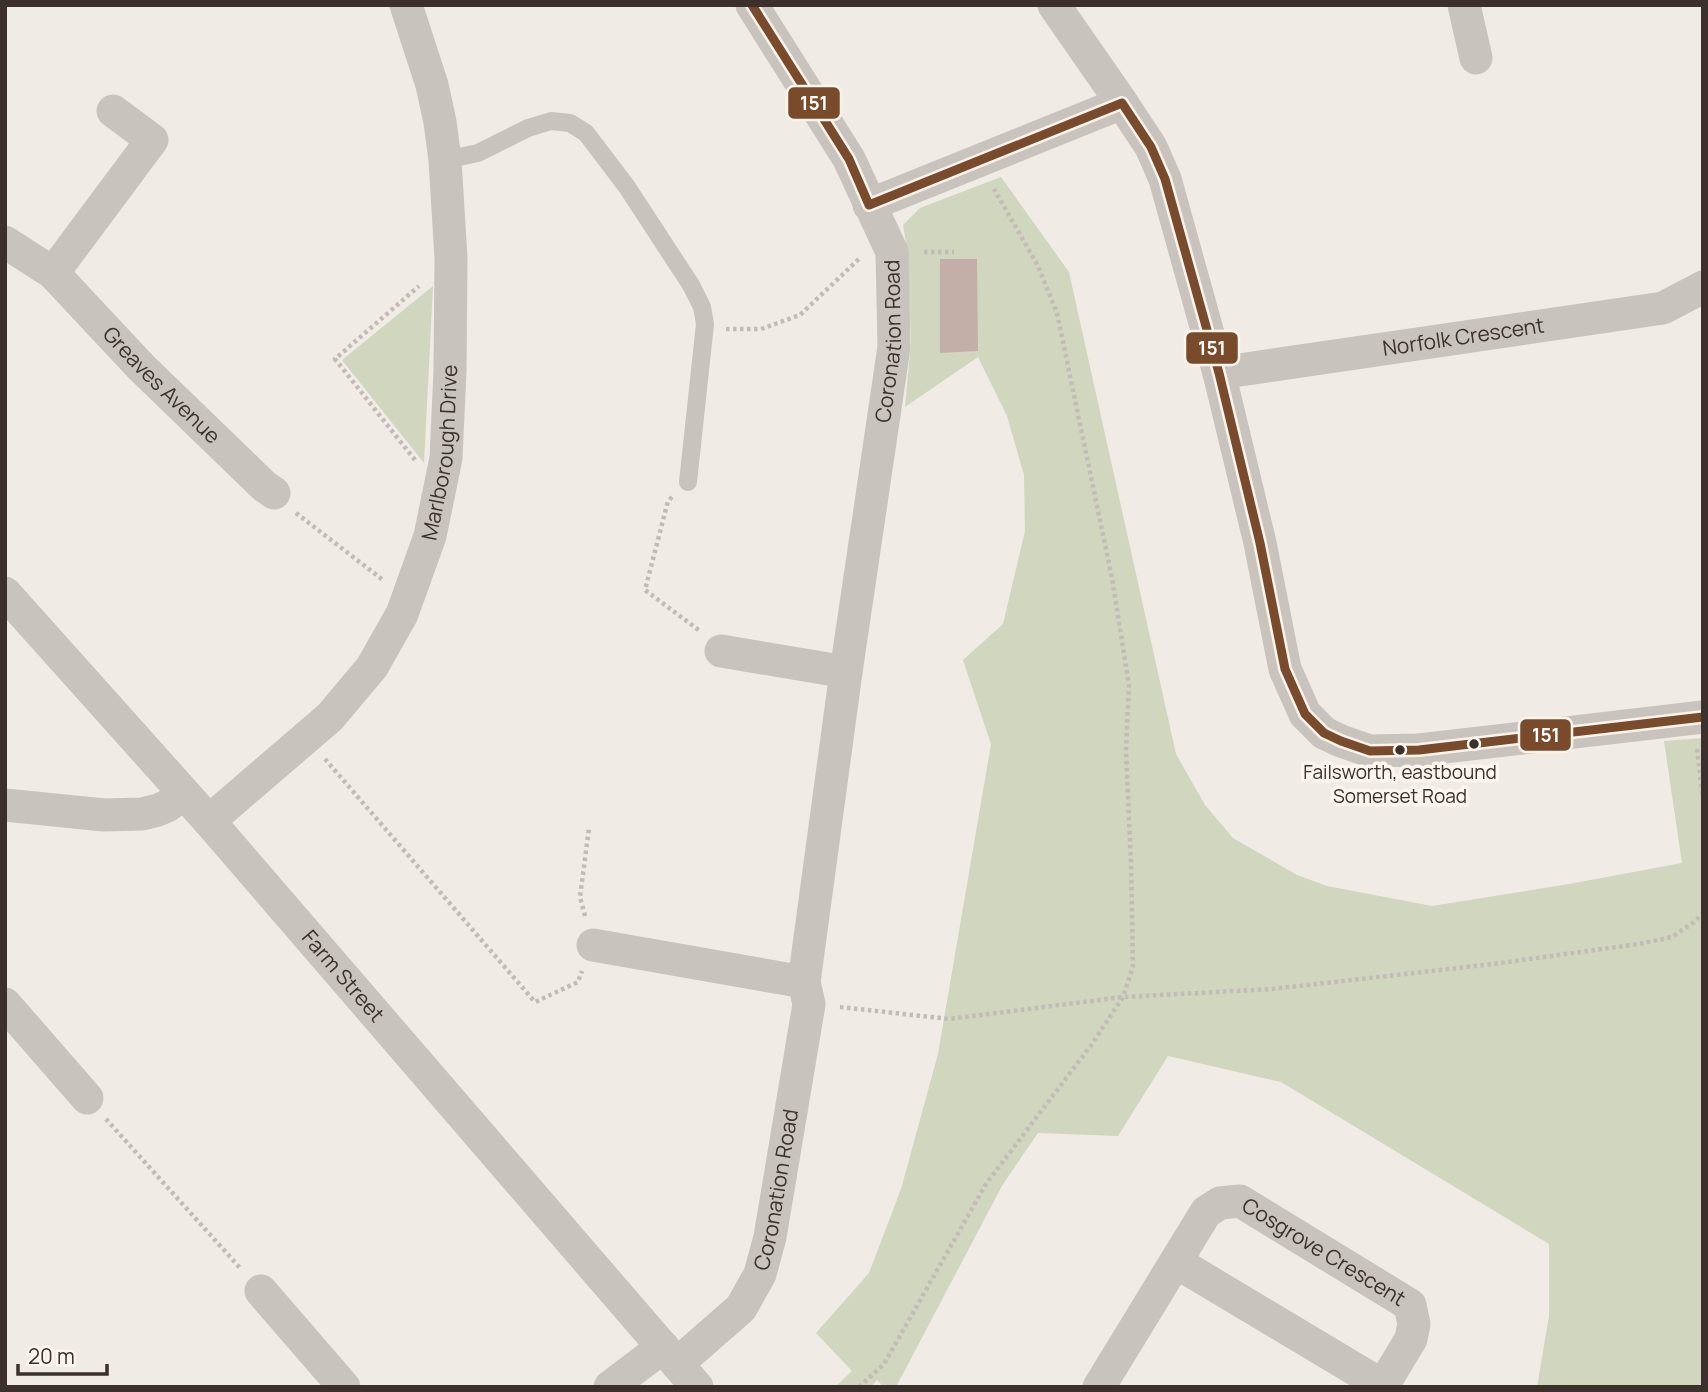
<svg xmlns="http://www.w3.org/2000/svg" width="1708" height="1392" viewBox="0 0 1708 1392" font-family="Manrope,sans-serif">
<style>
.green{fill:#d1d6bf}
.building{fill:#c3afa7}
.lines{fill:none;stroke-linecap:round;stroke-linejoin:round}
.path{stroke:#c2bbb6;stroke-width:4.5;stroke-dasharray:3.5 3.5;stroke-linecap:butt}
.lane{stroke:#c9c3be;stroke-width:18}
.street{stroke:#c9c3be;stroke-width:33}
.bus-1-casing{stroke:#fbf5ee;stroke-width:14}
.bus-1{stroke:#7a4b2a;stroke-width:9}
.bus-dot{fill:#3b302b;stroke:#fbf5ee;stroke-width:2.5}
.labels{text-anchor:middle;stroke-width:7;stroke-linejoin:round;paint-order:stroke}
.bus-label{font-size:19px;fill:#3b302b;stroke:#fbf5ee}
.street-label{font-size:21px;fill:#3b302b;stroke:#fbf5ee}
.line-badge{stroke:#fbf5ee;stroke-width:2.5}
.badge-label{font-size:19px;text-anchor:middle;font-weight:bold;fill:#fff}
</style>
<rect width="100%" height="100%" fill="#f0ebe5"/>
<!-- green -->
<path class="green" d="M 1001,177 L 1069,272 L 1176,754 L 1205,805 L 1233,838 L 1297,875 L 1327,886 L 1432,906 L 1569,884 L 1682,863 L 1664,741 L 1703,738 L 1703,1387 L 1537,1387 L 1549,1316 L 1549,1244 L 1281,1082 L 1168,1056 L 1118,1136 L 1038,1133 L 1003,1184 L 896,1387 L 884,1387 L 877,1380 L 871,1387 L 835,1387 L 852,1371 L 816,1333 L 869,1273 L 901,1189 L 938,1054 L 991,744 L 963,660 L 1003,624 L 1025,531 L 1024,475 L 1007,416 L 978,357 L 905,407 L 911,342 L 907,249 L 903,225 L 920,208 Z
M 433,286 L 424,463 L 342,360 Z"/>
<!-- building -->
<path class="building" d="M 940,259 L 977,259 L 978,351 L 940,353 Z"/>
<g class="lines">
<!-- path -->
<path class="path" d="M 924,252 L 954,252
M 726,329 L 761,329 L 800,315 L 860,258
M 415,460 L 335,359 L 419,286
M 672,497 L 668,501 L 645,590 L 700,631
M 296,513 L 383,580
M 1697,749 L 1703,799
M 325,759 L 535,1002 L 578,982 L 582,971
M 585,916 L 580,897 L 589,828
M 840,1007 L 949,1019 L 1123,997 L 1272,989 L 1493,964 L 1639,944 L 1672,937 L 1694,922 L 1703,913
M 106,1119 L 241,1269
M 859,1387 L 884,1364 L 986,1184 L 1092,1044 L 1123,997 L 1133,966 L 1131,864 L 1126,750 L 1129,685 L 1112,578 L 1057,313 L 1038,266 L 994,189"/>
<!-- lane -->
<path class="lane" d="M 445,160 L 478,153 L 528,128 L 551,121 L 570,123 L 586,133 L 627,187 L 691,285 L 702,307 L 705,324 L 688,482"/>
<!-- street -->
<g class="street">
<path d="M 1054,5 L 1122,103 L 1151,147 L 1165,179 L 1219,373 L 1260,543 L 1285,669 L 1305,714 L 1324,733 L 1341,741 L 1370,751 L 1419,750 L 1703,717"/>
<path d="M 1464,5 L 1476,58"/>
<path d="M 869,205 L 1122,103"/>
<path d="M 5,242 L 53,273 L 152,140 L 113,111"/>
<path id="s1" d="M 53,273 L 141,367 L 264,486 L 274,493"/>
<path id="s2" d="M 1219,373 L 1663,308 L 1703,287"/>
<path id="s3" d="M 5,593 L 209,821 L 697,1387"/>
<path d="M 721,651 L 846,672"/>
<path d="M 5,805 L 104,815 L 142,814 L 158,810 L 167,806 L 184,794"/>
<path id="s4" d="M 209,821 L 330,717 L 372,667 L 402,614 L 430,536 L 446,458 L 450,371 L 451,258 L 445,160 L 440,122 L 432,85 L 406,5"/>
<path d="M 593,945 L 804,982"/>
<path d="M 5,1004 L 87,1098"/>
<path d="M 1176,1262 L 1383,1386"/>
<path d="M 261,1291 L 344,1387"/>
<path id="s5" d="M 677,1364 L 741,1308 L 760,1274 L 770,1237 L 809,1004 L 804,982 L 846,672 L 894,347 L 892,252 L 849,159 L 752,5"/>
<path d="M 610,1387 L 663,1347"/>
<path id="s6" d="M 1099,1387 L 1206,1212 L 1220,1203 L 1240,1201 L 1410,1305 L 1414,1324 L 1411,1339 L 1382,1387"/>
</g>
<defs>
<path id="bus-1" d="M 752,5 L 849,159 L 869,205
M 1122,103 L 1151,147 L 1165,179 L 1219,373 L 1260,543 L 1285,669 L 1305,714 L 1324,733 L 1341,741 L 1370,751 L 1419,750 L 1703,717
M 869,205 L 1122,103"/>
</defs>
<!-- bus-1 casing -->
<use href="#bus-1" class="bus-1-casing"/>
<!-- bus-1 -->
<use href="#bus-1" class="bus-1"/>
</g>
<!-- markers -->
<g class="bus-dot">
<circle cx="1474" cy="744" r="6"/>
<circle cx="1400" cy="750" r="6"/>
</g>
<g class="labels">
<!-- bus labels -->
<g class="bus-label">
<text x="1400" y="779">Failsworth, eastbound<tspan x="1400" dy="24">Somerset Road</tspan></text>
</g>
<!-- street labels -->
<g class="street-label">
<text dy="7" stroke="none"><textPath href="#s2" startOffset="247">Norfolk Crescent</textPath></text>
<text dy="7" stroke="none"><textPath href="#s5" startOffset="1068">Coronation Road</textPath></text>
<text dy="7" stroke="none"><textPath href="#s1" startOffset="156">Greaves Avenue</textPath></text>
<text dy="7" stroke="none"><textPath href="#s4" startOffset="453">Marlborough Drive</textPath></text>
<text dy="7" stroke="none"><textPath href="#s3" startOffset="511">Farm Street</textPath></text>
<text dy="7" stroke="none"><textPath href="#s5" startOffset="210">Coronation Road</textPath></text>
<text dy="7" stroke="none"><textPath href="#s6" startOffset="340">Cosgrove Crescent</textPath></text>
</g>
</g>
<g class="line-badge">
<rect x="787" y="86" width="54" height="34" rx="7" fill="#7a4b2a"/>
<rect x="1185" y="331" width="54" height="34" rx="7" fill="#7a4b2a"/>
<rect x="1519" y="718" width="53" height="34" rx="7" fill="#7a4b2a"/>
</g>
<g class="badge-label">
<text x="814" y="110">151</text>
<text x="1212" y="355">151</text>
<text x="1546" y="742">151</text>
</g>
<!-- border -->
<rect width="1708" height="1392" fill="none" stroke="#3b302b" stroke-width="14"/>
<!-- scale -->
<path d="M18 1364v10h89v-10" fill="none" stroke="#3b302b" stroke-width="3.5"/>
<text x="28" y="1364" font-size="21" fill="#3b302b" stroke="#fbf5ee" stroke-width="5" paint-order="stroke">20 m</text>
</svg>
